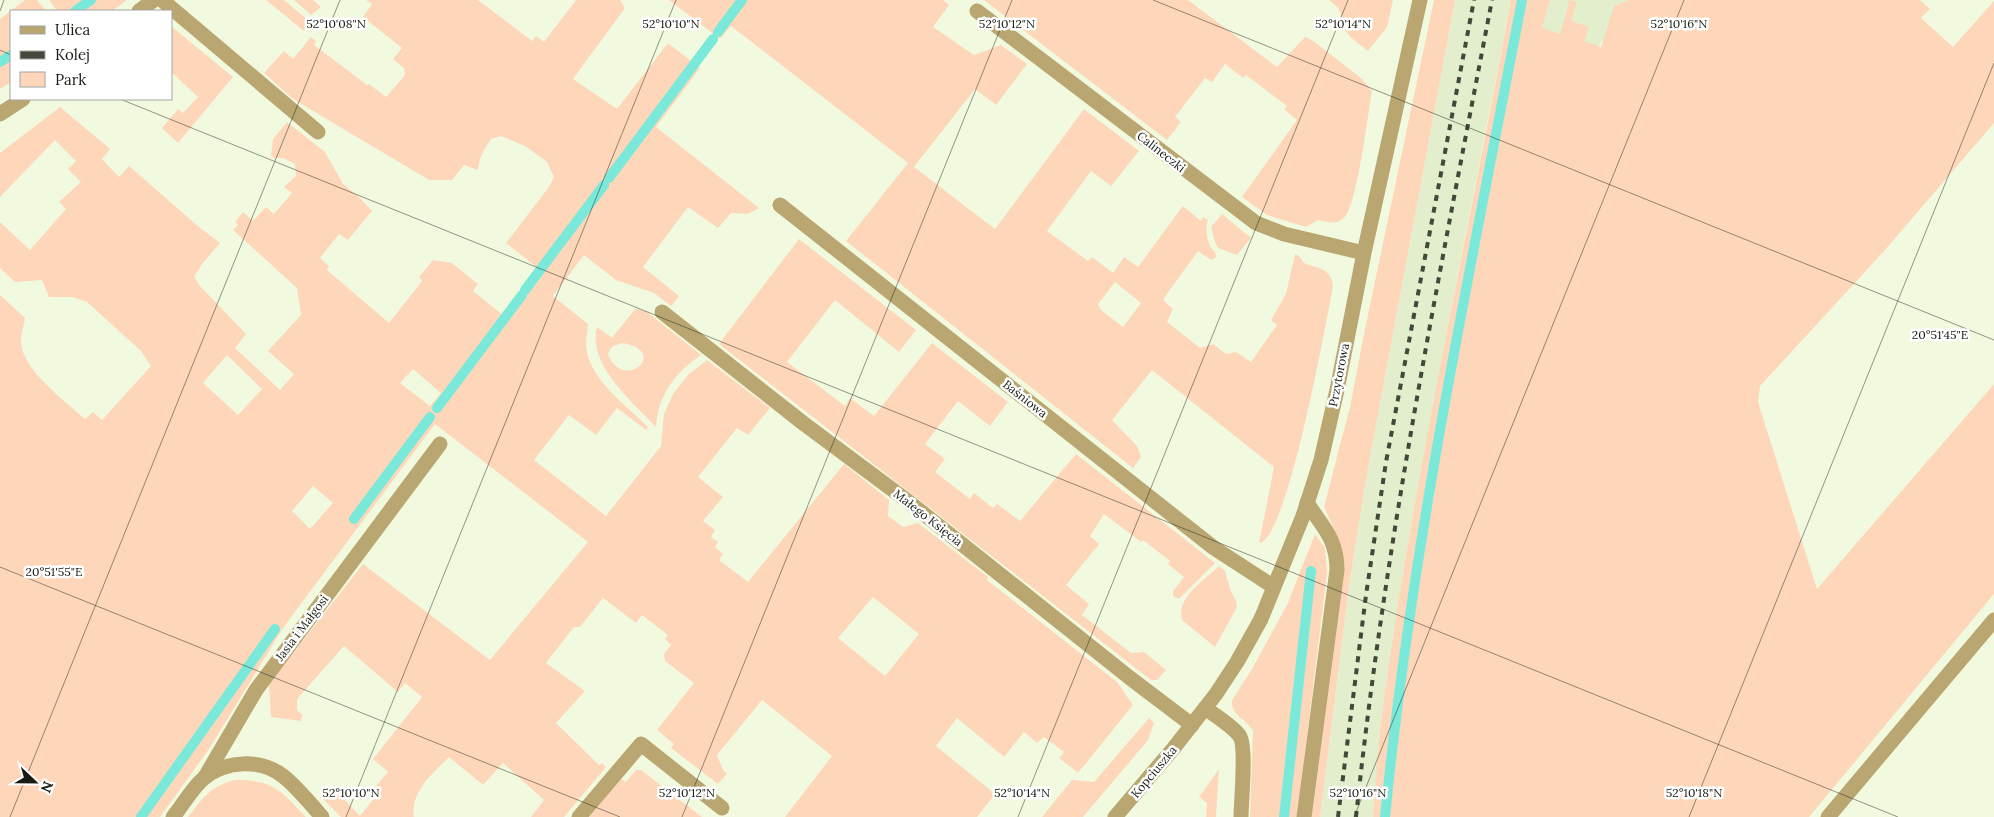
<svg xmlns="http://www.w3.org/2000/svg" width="1994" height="817" viewBox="0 0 1994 817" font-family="Lora,serif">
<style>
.built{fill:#e3eecc}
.green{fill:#fed7ba;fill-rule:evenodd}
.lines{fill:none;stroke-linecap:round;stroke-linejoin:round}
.stream{stroke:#7be9da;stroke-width:10}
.lane{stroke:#b9a671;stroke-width:15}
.street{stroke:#b9a671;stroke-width:15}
.rail{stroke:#44483b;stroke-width:4;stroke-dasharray:6 6;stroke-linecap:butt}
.ticks{fill:none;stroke:#181b12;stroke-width:1;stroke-opacity:0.45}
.labels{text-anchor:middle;stroke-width:5;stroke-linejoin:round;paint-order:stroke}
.street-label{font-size:12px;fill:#181b12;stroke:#fff}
.ticks-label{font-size:12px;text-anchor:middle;fill:#181b12;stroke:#fff;stroke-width:5;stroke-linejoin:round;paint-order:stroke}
</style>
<rect width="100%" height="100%" fill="#f1fadf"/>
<!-- built -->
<path class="built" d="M 1455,0 L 1511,0 L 1461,257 L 1410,532 L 1381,723 L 1373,817 L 1320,817 L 1349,586 L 1366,479 Z
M 1534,0 L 1634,0 L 1579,71 L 1528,31 Z"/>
<!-- green -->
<path class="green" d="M 25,0 L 37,0 L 46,11 L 11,11 L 11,82 L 0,89 L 0,19 Z
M 49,0 L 127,0 L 112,11 L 57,11 Z
M 266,0 L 284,0 L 309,21 L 304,31 Z
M 294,0 L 313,0 L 321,7 L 311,15 Z
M 366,0 L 478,0 L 532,41 L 536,36 L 544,42 L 576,0 L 620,0 L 625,8 L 573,79 L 617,109 L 668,43 L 700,68 L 656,127 L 759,208 L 748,214 L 731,213 L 718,228 L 688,207 L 643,267 L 679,296 L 671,306 L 654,293 L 616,280 L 584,255 L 553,296 L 588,324 C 588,330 586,337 586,344 C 587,378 626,405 648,427 L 646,430 L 617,408 L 596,435 L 569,415 L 534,460 L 606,516 L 661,446 L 664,414 L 673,394 L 689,374 L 707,360 L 770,408 L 748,435 L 737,428 L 698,477 L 723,497 L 703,521 L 715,530 L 711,537 L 718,542 L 715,547 L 723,554 L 719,560 L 748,582 L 844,464 L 889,500 L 888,516 L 903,527 L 918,523 L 988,577 L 987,580 L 1117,682 L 1133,705 L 1078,773 L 1059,758 L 1064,752 L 1044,737 L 1037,743 L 1024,732 L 1004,757 L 957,718 L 936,746 L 995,794 L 977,817 L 785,817 L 832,756 L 762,700 L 717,755 L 723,770 L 727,774 L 718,784 L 671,748 L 674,744 L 657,730 L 694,683 L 665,661 L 664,654 L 671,645 L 665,639 L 668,635 L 642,615 L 636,623 L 603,598 L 580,627 L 574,627 L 546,663 L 585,691 L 556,723 L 599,765 L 602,763 L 606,767 L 564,817 L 531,817 L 544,800 L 503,763 L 483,785 L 449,757 C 433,773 410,792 414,817 L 341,817 L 323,799 L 334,789 L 360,816 L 380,791 L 375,787 L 388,772 L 373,759 L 422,697 L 405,683 L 398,692 L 344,646 L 297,699 L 297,710 L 302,715 L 301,721 L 271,717 L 269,684 L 363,564 L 490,660 L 588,542 L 435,424 L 283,628 L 209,749 L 160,817 L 0,817 L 0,295 L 25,318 C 24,325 21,333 21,341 C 21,369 65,401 85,419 L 93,412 L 102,420 L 151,366 L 141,351 L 87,302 L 72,297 L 49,297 L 42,280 L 15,282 L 0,268 L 0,222 L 30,250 L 66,209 L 59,202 L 81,182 L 68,169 L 76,161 L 55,140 L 0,197 L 0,153 L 60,107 L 110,149 L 102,159 L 119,177 L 129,166 L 199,227 L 220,243 L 202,264 L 194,277 L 200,286 L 246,334 L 235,348 L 280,390 L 294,374 L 268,351 L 301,315 L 297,288 L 233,230 L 238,225 L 235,222 L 243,212 L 253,221 L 266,207 L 274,214 L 292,193 L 284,187 L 296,176 L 295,164 L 283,158 L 274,158 L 271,156 L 273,139 L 287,122 L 325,152 L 343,184 L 358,196 L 372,211 L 348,240 L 339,234 L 320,258 L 329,266 L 327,270 L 389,323 L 422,281 L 419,277 L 433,260 L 452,263 L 478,284 L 473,291 L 504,316 L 539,269 L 506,243 L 549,187 L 554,177 L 547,162 L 525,146 L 501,136 L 491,139 C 484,149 479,158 478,170 L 464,165 L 452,180 L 429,180 L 293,99 L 264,73 L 284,51 L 293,59 L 311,37 L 316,41 L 314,45 L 367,85 L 369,84 L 386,97 L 405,75 L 404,68 L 393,59 L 402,48 L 363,17 L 372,4 ZM 227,355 L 262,389 L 238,415 L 203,383 ZM 413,369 L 441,393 L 430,406 L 400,383 ZM 313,486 L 333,503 L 310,529 L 292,511 ZM 873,597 L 919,634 L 885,676 L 838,638 Z
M 669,0 L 943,0 L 949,5 L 933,27 L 974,55 L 1001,45 L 1027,64 L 996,105 L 975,89 L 914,167 L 995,229 L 1084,109 L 1139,151 L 1111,186 L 1091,171 L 1047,231 L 1088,261 L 1092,257 L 1113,273 L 1124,257 L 1138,267 L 1183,206 L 1201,221 L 1203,217 L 1208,220 C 1205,228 1207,239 1210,246 C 1213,251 1216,251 1216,257 L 1211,260 L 1198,251 L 1164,298 L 1164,301 L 1173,309 L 1167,322 L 1200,348 L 1213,344 L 1226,354 L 1236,352 L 1251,362 L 1277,325 L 1271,320 L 1286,294 L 1295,254 L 1299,256 L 1304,263 C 1317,268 1332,268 1333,287 C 1326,321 1288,540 1259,543 L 1274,467 L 1152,370 L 1112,420 L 1137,446 L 1141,457 L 1133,468 L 846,241 L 908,163 L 731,26 L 720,39 ZM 1115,282 L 1141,303 L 1123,327 L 1101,310 L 1098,304 Z
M 984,0 L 1188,0 L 1277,67 L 1305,37 L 1312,40 L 1361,78 L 1372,91 C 1368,113 1357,207 1344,218 C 1336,225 1327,222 1318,220 L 1306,227 L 1267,215 L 1242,197 L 1297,120 L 1284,109 L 1287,106 L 1246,75 L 1243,78 L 1225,64 L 1212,82 L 1205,78 L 1175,117 L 1181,122 L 1167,140 Z
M 1329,0 L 1393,0 L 1387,27 L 1368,51 L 1350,37 L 1346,31 L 1344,21 L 1338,8 Z
M 1434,0 L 1455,0 L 1366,479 L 1349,586 L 1320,817 L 1311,817 L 1340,543 L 1324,507 L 1350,407 L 1365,329 Z
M 1511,0 L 1550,0 L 1542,28 L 1560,34 L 1570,0 L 1577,2 L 1571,21 L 1589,27 L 1584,41 L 1601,47 L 1614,6 L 1629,0 L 1920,0 L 1930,9 L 1921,18 L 1953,47 L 1994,1 L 1994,123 L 1885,250 L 1760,386 L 1758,402 L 1817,589 L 1994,384 L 1994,594 L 1809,817 L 1373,817 C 1376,785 1377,753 1381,722 C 1413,479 1467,240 1511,0 Z
M 171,26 L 233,77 L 178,143 L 162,128 L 178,109 L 183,113 L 198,97 L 171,72 Z
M 1222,214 L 1251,238 L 1237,255 L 1218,248 L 1215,242 L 1211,227 Z
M 799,239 L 916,330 L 899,352 L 835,300 L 787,362 L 845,406 L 850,398 L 874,416 L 932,343 L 1008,402 L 990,426 L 958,401 L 925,444 L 945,459 L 935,472 L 970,499 L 974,493 L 993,508 L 997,504 L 1020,521 L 1076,454 L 1215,563 L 1179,599 L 1173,596 L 1173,591 L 1184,577 L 1168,564 L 1170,561 L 1143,540 L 1141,542 L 1104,514 L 1090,536 L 1099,544 L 1066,585 L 1089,604 L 1082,615 L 1131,653 L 1144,652 L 1166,670 L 1157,680 L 1151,680 L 719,344 Z
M 635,309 L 646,311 L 701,355 C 675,373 658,395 656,427 C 633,402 587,365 597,327 L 612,338 ZM 623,343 C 671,352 622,393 608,354 C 611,346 615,345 623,343 Z
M 1315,534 L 1325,548 L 1327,573 L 1297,817 L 1250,817 L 1253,731 C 1247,719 1230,715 1232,700 L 1252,669 L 1287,605 Z
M 1219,566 L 1225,571 L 1230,589 L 1236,601 L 1237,607 L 1215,647 L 1182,620 C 1176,597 1204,581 1219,566 Z
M 1149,718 L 1154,723 L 1148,740 L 1083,817 L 1042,817 L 1072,780 L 1094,782 Z
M 1219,769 L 1216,817 L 1206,817 L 1207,803 L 1199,797 Z
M 636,770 L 641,770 L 702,817 L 589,817 L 621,779 L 626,782 Z
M 235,780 C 274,780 280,790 306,817 L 188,817 C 204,797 209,787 235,780 Z"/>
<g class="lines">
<!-- stream -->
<path class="stream" d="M 75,11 L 91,0
M 718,32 L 742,0
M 0,62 L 11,55
M 609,178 L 713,39
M 525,290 L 604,185
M 437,408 L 522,295
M 354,519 L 430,417
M 141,817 L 275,629
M 1284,817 L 1311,571
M 1385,817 C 1412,542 1470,271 1522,0"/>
<!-- lane -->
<path class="lane" d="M 162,0 L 318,132
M 662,312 L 803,423 L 909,502 L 1130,678 L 1192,725
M 205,777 L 256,690 L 440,444
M 579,817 L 641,744 L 722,808
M 1304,817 L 1337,570 C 1337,539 1323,527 1307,503"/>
<!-- street -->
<path class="street" d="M 139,11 L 154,0
M 977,11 L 1256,223 L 1284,234 L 1364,253
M 0,114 L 23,99
M 780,205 L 1214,548 L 1274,587
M 1205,708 C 1216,716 1231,725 1239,735 C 1247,744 1241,803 1241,817
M 173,817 C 183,805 192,788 204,778 C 226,761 260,758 283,776 C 297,787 310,803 322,817
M 1115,817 L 1173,749 L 1216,694 L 1237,662 L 1261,619 L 1303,516 L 1321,460 L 1337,390 L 1364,253 L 1420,0
M 1828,817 L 1994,620"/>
<!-- rail -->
<path class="rail" d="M 1338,817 L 1366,595 L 1386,462 L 1474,0
M 1356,817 C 1385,542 1440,271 1492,0"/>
</g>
<!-- ticks -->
<path class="ticks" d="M 1153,0 L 1994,340M 0,11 L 4,0M 0,50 L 11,55M 120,99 L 1898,817M 0,567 L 620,817M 10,817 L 340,0M 346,817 L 676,0M 682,817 L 1012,0M 1018,817 L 1348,0M 1354,817 L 1684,0M 1689,817 L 1994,63"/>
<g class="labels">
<!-- street labels -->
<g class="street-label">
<text transform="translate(1161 152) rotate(38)" y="4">Calineczki</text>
<text transform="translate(1339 375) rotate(-79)" y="4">Przytorowa</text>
<text transform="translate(1025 399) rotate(38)" y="4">Baśniowa</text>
<text transform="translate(928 518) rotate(38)" y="4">Małego Księcia</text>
<text transform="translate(302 628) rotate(-53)" y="4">Jasia i Małgosi</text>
<text transform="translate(1154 772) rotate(-50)" y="4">Kopciuszka</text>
</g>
</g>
<g class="ticks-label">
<text x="336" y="28">52°10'08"N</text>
<text x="671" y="28">52°10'10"N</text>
<text x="1007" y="28">52°10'12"N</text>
<text x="1343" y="28">52°10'14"N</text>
<text x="1679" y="28">52°10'16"N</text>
<text x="1940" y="339">20°51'45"E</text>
<text x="54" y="576">20°51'55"E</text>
<text x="351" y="797">52°10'10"N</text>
<text x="687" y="797">52°10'12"N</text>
<text x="1022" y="797">52°10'14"N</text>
<text x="1358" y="797">52°10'16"N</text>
<text x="1694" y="797">52°10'18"N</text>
</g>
<!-- legend -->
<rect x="10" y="10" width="162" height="90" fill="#ffffff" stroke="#a3a4a0"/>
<rect x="20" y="26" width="25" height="8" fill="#b9a671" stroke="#a3a4a0"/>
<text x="55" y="35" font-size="15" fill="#181b12">Ulica</text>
<rect x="20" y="51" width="25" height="8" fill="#44483b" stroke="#a3a4a0"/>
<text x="55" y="60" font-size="15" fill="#181b12">Kolej</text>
<rect x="20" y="72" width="25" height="15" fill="#fed7ba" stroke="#a3a4a0"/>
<text x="55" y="85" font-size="15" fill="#181b12">Park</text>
<!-- north arrow -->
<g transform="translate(35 782) rotate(112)" stroke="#ffffff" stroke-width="4" paint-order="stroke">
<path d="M0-4L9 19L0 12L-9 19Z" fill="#181b12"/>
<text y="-8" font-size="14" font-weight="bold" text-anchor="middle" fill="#181b12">N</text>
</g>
</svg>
